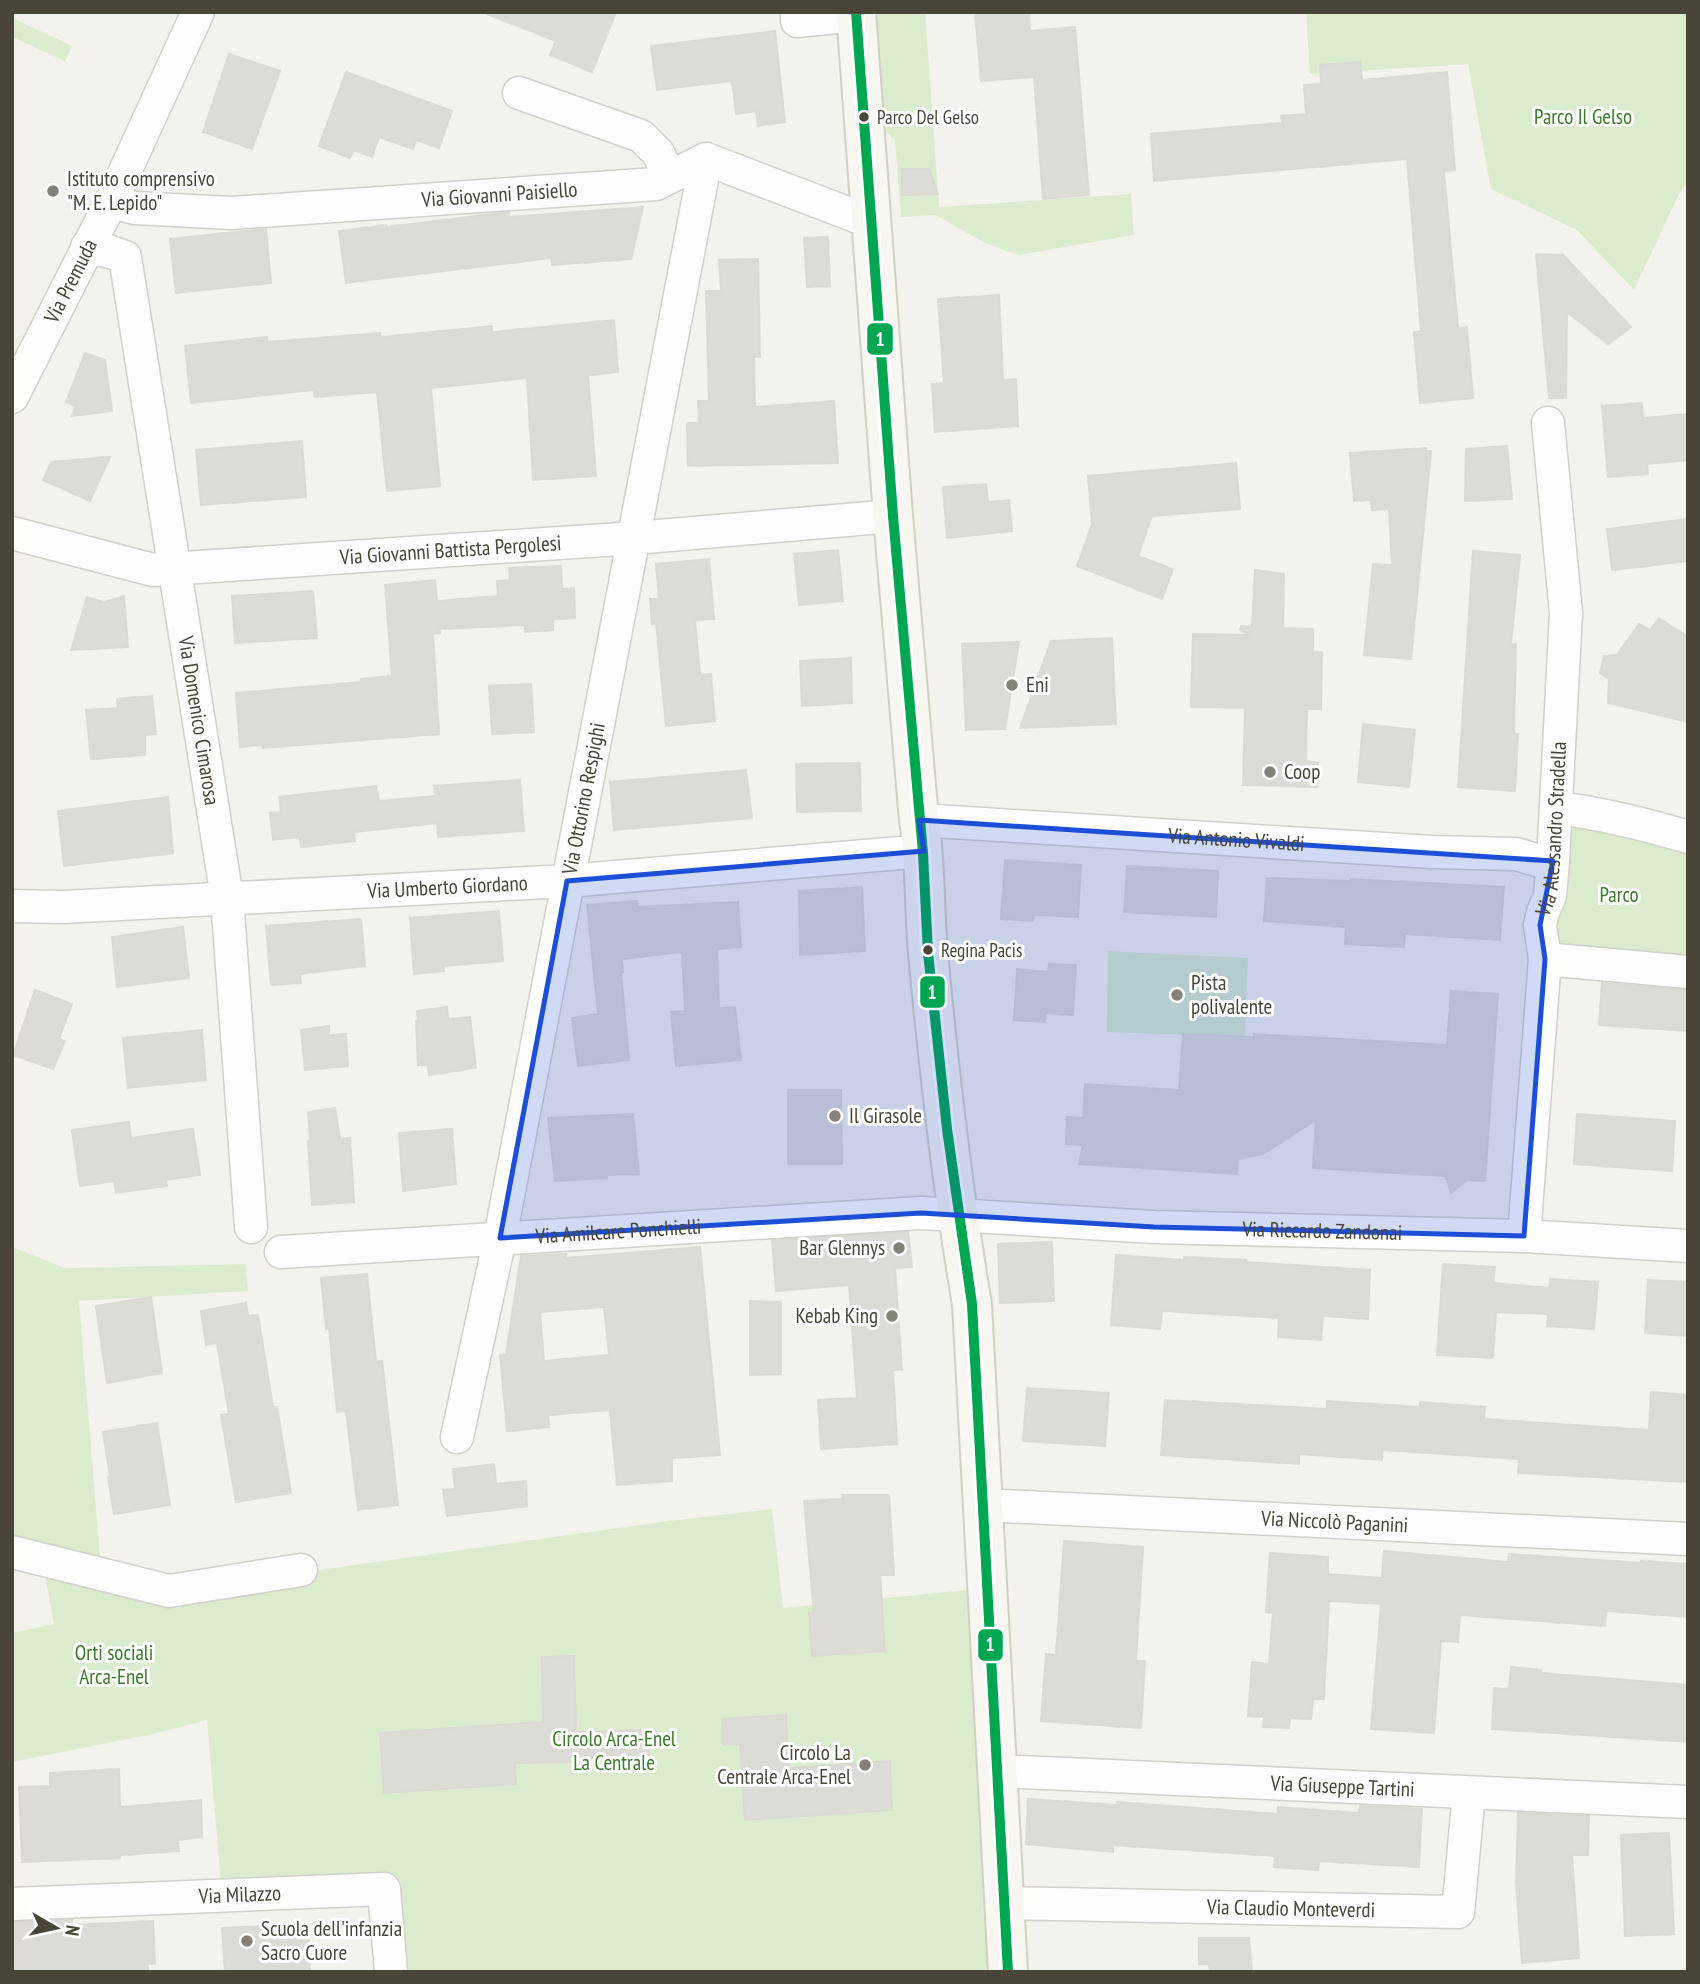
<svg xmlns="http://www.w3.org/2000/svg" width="1700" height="1984" viewBox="0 0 1700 1984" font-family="'PT Sans Narrow',sans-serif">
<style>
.green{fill:#dbecce}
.building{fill:#dcdbd5;stroke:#dbd9d3;stroke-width:2;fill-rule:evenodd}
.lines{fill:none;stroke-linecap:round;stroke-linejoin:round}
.street-casing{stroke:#d1d0ca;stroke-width:35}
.secondary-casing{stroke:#d2d0c4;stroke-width:42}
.street{stroke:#fdfdfc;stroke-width:32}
.secondary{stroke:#f7f6f0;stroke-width:38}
.bus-1-casing{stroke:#fff;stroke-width:16}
.bus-1{stroke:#00a651;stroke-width:10}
.marked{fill:#1d4ed8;fill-opacity:0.2;stroke:#1d4ed8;stroke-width:5;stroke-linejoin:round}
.bus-dot{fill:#494639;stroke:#fff;stroke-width:2.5}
.poi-dot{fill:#848278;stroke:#fff;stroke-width:2.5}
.labels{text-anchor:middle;stroke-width:6;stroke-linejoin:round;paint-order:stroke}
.bus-label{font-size:19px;fill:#494639;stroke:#fff;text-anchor:start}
.park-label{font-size:21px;fill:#3c7a2c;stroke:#fff}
.poi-label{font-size:21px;fill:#494639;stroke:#fff;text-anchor:start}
.street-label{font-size:21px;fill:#494639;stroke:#fff}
.line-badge{stroke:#fff;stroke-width:2.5}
.badge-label{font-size:19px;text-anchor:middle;font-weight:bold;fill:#fff}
</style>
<rect width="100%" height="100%" fill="#f3f2ed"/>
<!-- green -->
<path class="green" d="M 866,12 L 925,12 L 939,207 L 1131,194 L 1134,235 L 1019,255 L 985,243 L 936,215 L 901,217 L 895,140 L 874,121 Z
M 1306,12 L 1688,12 L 1688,181 L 1678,196 L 1634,290 L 1577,230 L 1491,189 L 1468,64 L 1310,74 Z
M 12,18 L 72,46 L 65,61 L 12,37 Z
M 1556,808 L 1688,837 L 1688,972 L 1545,959 Z
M 1108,951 L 1248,958 L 1245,1037 L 1107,1032 Z
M 12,1247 L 65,1268 L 246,1264 L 248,1291 L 79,1301 L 100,1558 L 12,1535 Z
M 772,1509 L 783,1608 L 987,1588 L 1008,1972 L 391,1972 L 384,1889 L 222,1895 L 207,1720 L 158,1733 L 12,1762 L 12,1633 L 54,1624 L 42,1559 L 169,1591 L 669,1521 Z"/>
<!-- building -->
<path class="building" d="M 487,12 L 616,12 L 592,72 L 550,55 L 556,41 L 487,14 Z
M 975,12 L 1029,12 L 1030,31 L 1075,27 L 1089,195 L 1043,199 L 1034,77 L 981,81 Z
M 775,31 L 785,122 L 758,126 L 756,111 L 736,114 L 732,81 L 657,90 L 651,46 Z
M 229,54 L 280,71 L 252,149 L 203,132 Z
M 1360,62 L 1362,80 L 1447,72 L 1455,170 L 1444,171 L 1458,328 L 1467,327 L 1473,398 L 1420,403 L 1414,332 L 1421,331 L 1407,159 L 1154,181 L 1151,134 L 1282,123 L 1281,116 L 1306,114 L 1304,85 L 1321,84 L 1320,65 Z
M 346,72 L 452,111 L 439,148 L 416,140 L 413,149 L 379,137 L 372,157 L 354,150 L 350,158 L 319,146 Z
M 902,169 L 929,169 L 938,194 L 902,195 Z
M 643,207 L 631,259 L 552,265 L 551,258 L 346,283 L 339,231 L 386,225 L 387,227 L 509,212 L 509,217 Z
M 266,229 L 271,283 L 176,293 L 170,239 Z
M 828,237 L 830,286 L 807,287 L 804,238 Z
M 1536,254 L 1563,255 L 1631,327 L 1608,344 L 1567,312 L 1566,398 L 1549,398 Z
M 758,259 L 760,357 L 754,357 L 755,407 L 834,401 L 838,463 L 688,466 L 687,423 L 699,423 L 698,401 L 709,401 L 706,291 L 721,291 L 719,260 Z
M 999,295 L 1003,380 L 1016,379 L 1018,426 L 935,432 L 932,384 L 944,383 L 938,299 Z
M 614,320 L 618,372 L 588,375 L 596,476 L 533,480 L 527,378 L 431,388 L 440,486 L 387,491 L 377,392 L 315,397 L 314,390 L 191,403 L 185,346 L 267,337 L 267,342 L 380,333 L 381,337 L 492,326 L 492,332 Z
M 85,353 L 105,360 L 112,411 L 72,416 L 76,406 L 66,402 Z
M 1642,403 L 1643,418 L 1688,414 L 1688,460 L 1647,464 L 1648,474 L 1608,477 L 1602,406 Z
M 302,441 L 306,497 L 201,505 L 196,450 Z
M 1507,446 L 1512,499 L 1465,501 L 1466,449 Z
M 1426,448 L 1426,451 L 1431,451 L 1411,659 L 1364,655 L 1373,564 L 1392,565 L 1389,509 L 1372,510 L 1371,500 L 1354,501 L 1350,453 Z
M 110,457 L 90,501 L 43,480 L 51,462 Z
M 1236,463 L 1240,509 L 1152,516 L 1138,556 L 1173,569 L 1162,599 L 1077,566 L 1092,525 L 1088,476 Z
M 986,484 L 988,502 L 1009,500 L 1012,531 L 947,538 L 943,487 Z
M 1688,519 L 1688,561 L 1612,570 L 1607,529 Z
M 838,550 L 843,601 L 799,605 L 794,554 Z
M 1473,551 L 1520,555 L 1511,644 L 1516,644 L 1514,734 L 1518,734 L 1515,791 L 1458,787 Z
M 709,559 L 714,619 L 695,620 L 700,675 L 711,674 L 715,721 L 666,726 L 656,623 L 652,624 L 650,599 L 659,599 L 656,564 Z
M 561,566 L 562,589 L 574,588 L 575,618 L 553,619 L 553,630 L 525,632 L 525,625 L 439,629 L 440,633 L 433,634 L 439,734 L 263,748 L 263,745 L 240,747 L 236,693 L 361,682 L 361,679 L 392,676 L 385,585 L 435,580 L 437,601 L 498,596 L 497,581 L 510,580 L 509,568 Z
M 1255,570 L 1284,574 L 1283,628 L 1313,629 L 1313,652 L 1322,652 L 1321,709 L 1307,709 L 1306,761 L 1318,763 L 1317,787 L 1243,785 L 1245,708 L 1191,707 L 1193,634 L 1251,635 L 1240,630 L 1241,626 L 1252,627 Z
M 313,591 L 317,638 L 235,643 L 232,596 Z
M 124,596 L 128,647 L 71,650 L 87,597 L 104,602 Z
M 1659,618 L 1688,637 L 1688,722 L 1608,703 L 1609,679 L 1600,673 L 1604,656 L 1617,655 L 1639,624 L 1650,630 Z
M 1112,638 L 1116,724 L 1020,728 L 1051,641 Z
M 1019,642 L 1005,729 L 966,730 L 962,644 Z
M 851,658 L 852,703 L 802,706 L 800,661 Z
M 531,684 L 534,732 L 492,734 L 489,686 Z
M 152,696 L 156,734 L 145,735 L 145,755 L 91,759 L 86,710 L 118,708 L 117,699 Z
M 1363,724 L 1415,730 L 1409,787 L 1358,782 Z
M 860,763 L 861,811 L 797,812 L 796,764 Z
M 746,770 L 752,818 L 614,830 L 610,782 Z
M 520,780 L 524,831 L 438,837 L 437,823 L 354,832 L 355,841 L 301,847 L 300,837 L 273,840 L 270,813 L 281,812 L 279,797 L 376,786 L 379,801 L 435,796 L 434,786 Z
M 168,797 L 173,853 L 64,866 L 58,811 Z
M 1005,860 L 1081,865 L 1078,917 L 1034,915 L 1033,921 L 1001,919 Z
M 1127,866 L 1218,871 L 1216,917 L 1124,912 Z
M 1267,878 L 1350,881 L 1350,879 L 1504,887 L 1500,940 L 1405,934 L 1404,947 L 1345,944 L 1346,927 L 1264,921 Z
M 862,887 L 865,951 L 800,955 L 799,891 Z
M 637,901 L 638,907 L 738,902 L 741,947 L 717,949 L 719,1008 L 735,1007 L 741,1060 L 676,1066 L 671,1012 L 685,1011 L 682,952 L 622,959 L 623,972 L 621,972 L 629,1060 L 578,1066 L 572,1018 L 598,1014 L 587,905 Z
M 499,911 L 503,961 L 443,966 L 444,971 L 414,974 L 410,918 Z
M 361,919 L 365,966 L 300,974 L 301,983 L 271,985 L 266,926 Z
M 183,927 L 189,978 L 117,987 L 112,937 Z
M 1049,964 L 1076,965 L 1073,1015 L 1046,1013 L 1045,1022 L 1014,1020 L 1017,969 L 1048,972 Z
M 1602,983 L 1688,990 L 1688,1031 L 1599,1025 Z
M 35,990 L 72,1004 L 59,1039 L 65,1041 L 53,1069 L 13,1055 Z
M 1451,991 L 1498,994 L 1485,1181 L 1467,1180 L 1451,1193 L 1446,1176 L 1313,1168 L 1316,1120 L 1263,1154 L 1238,1159 L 1237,1174 L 1079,1164 L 1083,1145 L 1066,1144 L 1067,1117 L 1083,1118 L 1085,1084 L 1179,1090 L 1183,1034 L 1254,1037 L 1254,1034 L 1447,1045 Z
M 447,1007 L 448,1019 L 470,1017 L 476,1068 L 429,1075 L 428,1065 L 418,1065 L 416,1021 L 418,1021 L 417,1011 Z
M 329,1026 L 329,1035 L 346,1034 L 348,1066 L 305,1070 L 301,1030 Z
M 202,1030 L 206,1080 L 128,1088 L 123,1038 Z
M 788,1090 L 841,1090 L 842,1164 L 788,1164 Z
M 335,1108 L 340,1139 L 350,1138 L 354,1202 L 312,1205 L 308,1141 L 310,1140 L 308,1112 Z
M 633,1114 L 639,1174 L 606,1175 L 607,1178 L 555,1181 L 548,1118 Z
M 1577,1114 L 1675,1121 L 1672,1171 L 1574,1164 Z
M 129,1122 L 131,1138 L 193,1129 L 200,1175 L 166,1180 L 167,1186 L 116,1193 L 114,1181 L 80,1186 L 72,1130 Z
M 452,1129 L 456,1184 L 403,1191 L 399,1133 Z
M 908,1232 L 912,1267 L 895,1268 L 902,1370 L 893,1370 L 897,1444 L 821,1449 L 818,1400 L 857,1398 L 849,1285 L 776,1291 L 772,1240 Z
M 1052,1242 L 1054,1301 L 1000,1303 L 998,1244 Z
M 700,1247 L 720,1455 L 672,1458 L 672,1481 L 617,1485 L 610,1410 L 548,1415 L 549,1427 L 507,1431 L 500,1355 L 506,1354 L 521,1256 L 566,1254 L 566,1258 ZM 604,1307 L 609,1355 L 544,1361 L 540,1312 Z
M 1116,1255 L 1184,1260 L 1184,1257 L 1246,1260 L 1245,1262 L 1370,1270 L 1368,1319 L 1323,1316 L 1321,1340 L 1278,1337 L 1279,1318 L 1162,1311 L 1160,1329 L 1111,1325 Z
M 1443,1264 L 1495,1267 L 1493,1283 L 1550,1288 L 1550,1279 L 1598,1282 L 1594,1329 L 1547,1326 L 1548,1314 L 1496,1312 L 1493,1358 L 1437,1355 Z
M 367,1274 L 376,1362 L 382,1361 L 398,1505 L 358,1510 L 346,1411 L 337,1412 L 329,1328 L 326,1329 L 321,1278 Z
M 1648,1280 L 1688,1282 L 1688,1336 L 1645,1333 Z
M 151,1297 L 162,1373 L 107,1383 L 96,1306 Z
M 750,1301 L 781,1302 L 781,1374 L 750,1375 Z
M 246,1303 L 248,1316 L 258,1315 L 273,1407 L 277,1407 L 291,1493 L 236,1502 L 221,1415 L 229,1414 L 217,1343 L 206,1345 L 201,1311 Z
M 1027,1388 L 1109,1393 L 1105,1446 L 1023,1441 Z
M 1651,1392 L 1688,1395 L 1688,1482 L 1518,1473 L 1519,1459 L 1383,1450 L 1382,1460 L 1299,1454 L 1299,1464 L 1161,1455 L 1165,1400 L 1327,1409 L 1327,1401 L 1420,1407 L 1420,1402 L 1485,1407 L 1484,1419 L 1649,1430 Z
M 157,1423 L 170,1505 L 114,1514 L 108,1477 L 110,1476 L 103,1432 Z
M 494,1464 L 496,1484 L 526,1481 L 527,1506 L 447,1516 L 443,1490 L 455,1489 L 453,1469 Z
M 843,1495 L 889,1495 L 894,1575 L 880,1575 L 885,1651 L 812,1656 L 809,1613 L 814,1613 L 804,1501 L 843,1499 Z
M 1064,1541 L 1143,1547 L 1136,1661 L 1145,1661 L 1141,1728 L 1041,1721 L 1046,1654 L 1056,1655 Z
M 1384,1551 L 1508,1562 L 1509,1554 L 1641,1563 L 1641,1561 L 1688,1564 L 1688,1617 L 1606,1611 L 1605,1626 L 1460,1615 L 1458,1642 L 1441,1641 L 1434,1733 L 1371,1729 L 1381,1604 L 1329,1601 L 1324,1699 L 1313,1699 L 1311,1719 L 1290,1718 L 1289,1728 L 1263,1727 L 1264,1717 L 1248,1716 L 1252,1662 L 1269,1664 L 1273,1613 L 1266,1612 L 1270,1553 L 1328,1557 L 1328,1574 L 1382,1578 Z
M 574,1656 L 576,1732 L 649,1730 L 649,1758 L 576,1759 L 576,1762 L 515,1763 L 516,1784 L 384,1793 L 380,1733 L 543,1722 L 542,1657 Z
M 1511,1667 L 1541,1670 L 1541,1673 L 1688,1685 L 1688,1742 L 1492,1729 L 1494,1688 L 1509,1689 Z
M 786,1715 L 789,1768 L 890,1761 L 892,1810 L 745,1820 L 740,1744 L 723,1745 L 722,1719 Z
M 119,1769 L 120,1807 L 201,1800 L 202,1837 L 178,1840 L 179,1851 L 120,1855 L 120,1858 L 22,1862 L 19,1787 L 50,1786 L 50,1773 Z
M 1028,1799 L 1117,1805 L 1117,1802 L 1278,1814 L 1278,1807 L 1359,1813 L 1360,1806 L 1422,1809 L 1419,1867 L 1319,1861 L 1318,1870 L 1274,1867 L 1275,1856 L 1113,1845 L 1113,1852 L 1026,1844 Z
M 1518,1813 L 1589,1816 L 1588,1855 L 1572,1855 L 1579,1958 L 1522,1963 L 1516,1882 Z
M 1669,1833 L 1674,1934 L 1625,1936 L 1621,1835 Z
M 72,1920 L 72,1925 L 153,1921 L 155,1964 L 148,1964 L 148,1972 L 12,1972 L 12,1922 Z
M 308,1924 L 310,1972 L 225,1972 L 222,1928 Z
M 1199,1938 L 1249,1938 L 1252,1972 L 1210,1972 L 1209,1964 L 1199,1964 Z"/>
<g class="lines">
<defs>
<g id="street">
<path d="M 797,12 L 797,21 L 856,15"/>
<path d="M 519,93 L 641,136 L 658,153 L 670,177"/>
<path id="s1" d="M 111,202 L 135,208 L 231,213 L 656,184 L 706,159 L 871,222"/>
<path id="s2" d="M 87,247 L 111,252 L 125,257 L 227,898 L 251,1227"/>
<path id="s3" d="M 12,397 L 111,202 L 198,12"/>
<path id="s4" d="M 12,533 L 153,570 L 635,538 L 893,516"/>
<path d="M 1556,808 C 1602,813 1644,824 1688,837"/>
<path id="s5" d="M 919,820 L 1432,852 L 1516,854 L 1543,862 L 1553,861"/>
<path id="s6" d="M 12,906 L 63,907 L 567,881 L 924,851"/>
<path d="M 1545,959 L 1688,972"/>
<path id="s7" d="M 1524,1236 L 1545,959 L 1540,925 L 1543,912 L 1550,896 L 1553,861 L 1566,613 L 1548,423"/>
<path id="s8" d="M 281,1252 L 921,1213 L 1154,1227 L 1524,1236 L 1688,1246"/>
<path id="s9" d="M 457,1437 L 500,1238 L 706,159"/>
<path id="s10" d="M 983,1505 L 1688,1539"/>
<path d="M 12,1552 L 169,1591 L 301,1570"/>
<path id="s11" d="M 997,1771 L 1688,1802"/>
<path id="s12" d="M 1004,1903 L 1458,1912 L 1469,1793"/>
<path id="s13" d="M 12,1904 L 384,1889 L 391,1972"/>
</g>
<path id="secondary" d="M 856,12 L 893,516 L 919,820 C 926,864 924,909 928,953 C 939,1071 952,1188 972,1304 L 1008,1972"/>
</defs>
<!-- street casing -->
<use href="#street" class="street-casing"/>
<!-- secondary casing -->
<use href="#secondary" class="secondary-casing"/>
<!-- street -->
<use href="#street" class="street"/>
<!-- secondary -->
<use href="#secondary" class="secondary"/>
<defs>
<path id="bus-1" d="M 856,12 L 893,516 L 923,853 L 928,953 L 947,1129 L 972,1304 L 1008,1972"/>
</defs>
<!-- bus-1 casing -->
<use href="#bus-1" class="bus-1-casing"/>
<!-- bus-1 -->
<use href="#bus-1" class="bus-1"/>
</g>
<!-- marked area -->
<path class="marked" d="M 919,820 L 1553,861 L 1540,925 L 1545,959 L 1524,1236 L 1154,1227 L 921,1213 L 500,1238 L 567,881 L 924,851 Z"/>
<!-- markers -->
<g class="bus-dot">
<circle cx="864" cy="117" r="6"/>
<circle cx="928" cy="950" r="6"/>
</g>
<g class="poi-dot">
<circle cx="53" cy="191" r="7"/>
<circle cx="1012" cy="685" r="7"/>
<circle cx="1270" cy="772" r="7"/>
<circle cx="1177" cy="995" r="7"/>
<circle cx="835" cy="1116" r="7"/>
<circle cx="899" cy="1248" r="7"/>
<circle cx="892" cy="1316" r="7"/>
<circle cx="865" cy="1765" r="7"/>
<circle cx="247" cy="1941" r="7"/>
</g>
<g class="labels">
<!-- bus labels -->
<g class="bus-label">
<text x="877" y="124">Parco Del Gelso</text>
<text x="941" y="957">Regina Pacis</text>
</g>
<!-- park labels -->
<g class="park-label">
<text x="1583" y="124">Parco Il Gelso</text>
<text x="1619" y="902">Parco</text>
<text x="114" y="1660">Orti sociali<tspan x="114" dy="24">Arca-Enel</tspan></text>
<text x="614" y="1746">Circolo Arca-Enel<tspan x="614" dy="24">La Centrale</tspan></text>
</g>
<!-- poi labels -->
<g class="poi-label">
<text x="67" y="186">Istituto comprensivo<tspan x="67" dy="24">"M. E. Lepido"</tspan></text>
<text x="1026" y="692">Eni</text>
<text x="1284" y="779">Coop</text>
<text x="1191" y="990">Pista<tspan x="1191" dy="24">polivalente</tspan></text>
<text x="849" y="1123">Il Girasole</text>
<text x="885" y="1255" text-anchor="end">Bar Glennys</text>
<text x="878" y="1323" text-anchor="end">Kebab King</text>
<text x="851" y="1760" text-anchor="end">Circolo La<tspan x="851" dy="24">Centrale Arca-Enel</tspan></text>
<text x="261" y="1936">Scuola dell'infanzia<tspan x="261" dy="24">Sacro Cuore</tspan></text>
</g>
<!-- street labels -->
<g class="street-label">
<text dy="7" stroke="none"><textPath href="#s1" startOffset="390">Via Giovanni Paisiello</textPath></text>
<text dy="7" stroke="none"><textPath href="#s3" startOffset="130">Via Premuda</textPath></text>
<text dy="7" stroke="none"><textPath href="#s4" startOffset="444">Via Giovanni Battista Pergolesi</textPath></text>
<text dy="7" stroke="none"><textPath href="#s2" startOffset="509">Via Domenico Cimarosa</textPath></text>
<text dy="7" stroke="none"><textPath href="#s9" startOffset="651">Via Ottorino Respighi</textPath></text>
<text dy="7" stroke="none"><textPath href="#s7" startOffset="410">Via Alessandro Stradella</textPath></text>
<text dy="7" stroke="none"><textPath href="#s5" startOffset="318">Via Antonio Vivaldi</textPath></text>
<text dy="7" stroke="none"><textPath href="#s6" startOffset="436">Via Umberto Giordano</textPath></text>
<text dy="7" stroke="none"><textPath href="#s8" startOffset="338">Via Amilcare Ponchielli</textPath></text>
<text dy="7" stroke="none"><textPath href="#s8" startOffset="1043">Via Riccardo Zandonai</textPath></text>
<text dy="7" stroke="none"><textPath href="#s10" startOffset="352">Via Niccolò Paganini</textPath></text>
<text dy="7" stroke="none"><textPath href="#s11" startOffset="346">Via Giuseppe Tartini</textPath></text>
<text dy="7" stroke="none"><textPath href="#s13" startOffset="228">Via Milazzo</textPath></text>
<text dy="7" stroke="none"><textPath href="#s12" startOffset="287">Via Claudio Monteverdi</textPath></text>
</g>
</g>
<g class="line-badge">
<rect x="866" y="322" width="28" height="34" rx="7" fill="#00a651"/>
<rect x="919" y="975" width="27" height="34" rx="7" fill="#00a651"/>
<rect x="977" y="1628" width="27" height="34" rx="7" fill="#00a651"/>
</g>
<g class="badge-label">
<text x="880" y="346">1</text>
<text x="932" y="999">1</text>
<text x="990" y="1651">1</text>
</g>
<!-- border -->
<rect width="1700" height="1984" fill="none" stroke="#494639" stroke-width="28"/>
<!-- north arrow -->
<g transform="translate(56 1928) rotate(99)" stroke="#ffffff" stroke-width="5" paint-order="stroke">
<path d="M0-5L12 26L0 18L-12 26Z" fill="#494639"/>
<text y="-10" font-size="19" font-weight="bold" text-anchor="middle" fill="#494639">N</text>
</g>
</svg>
